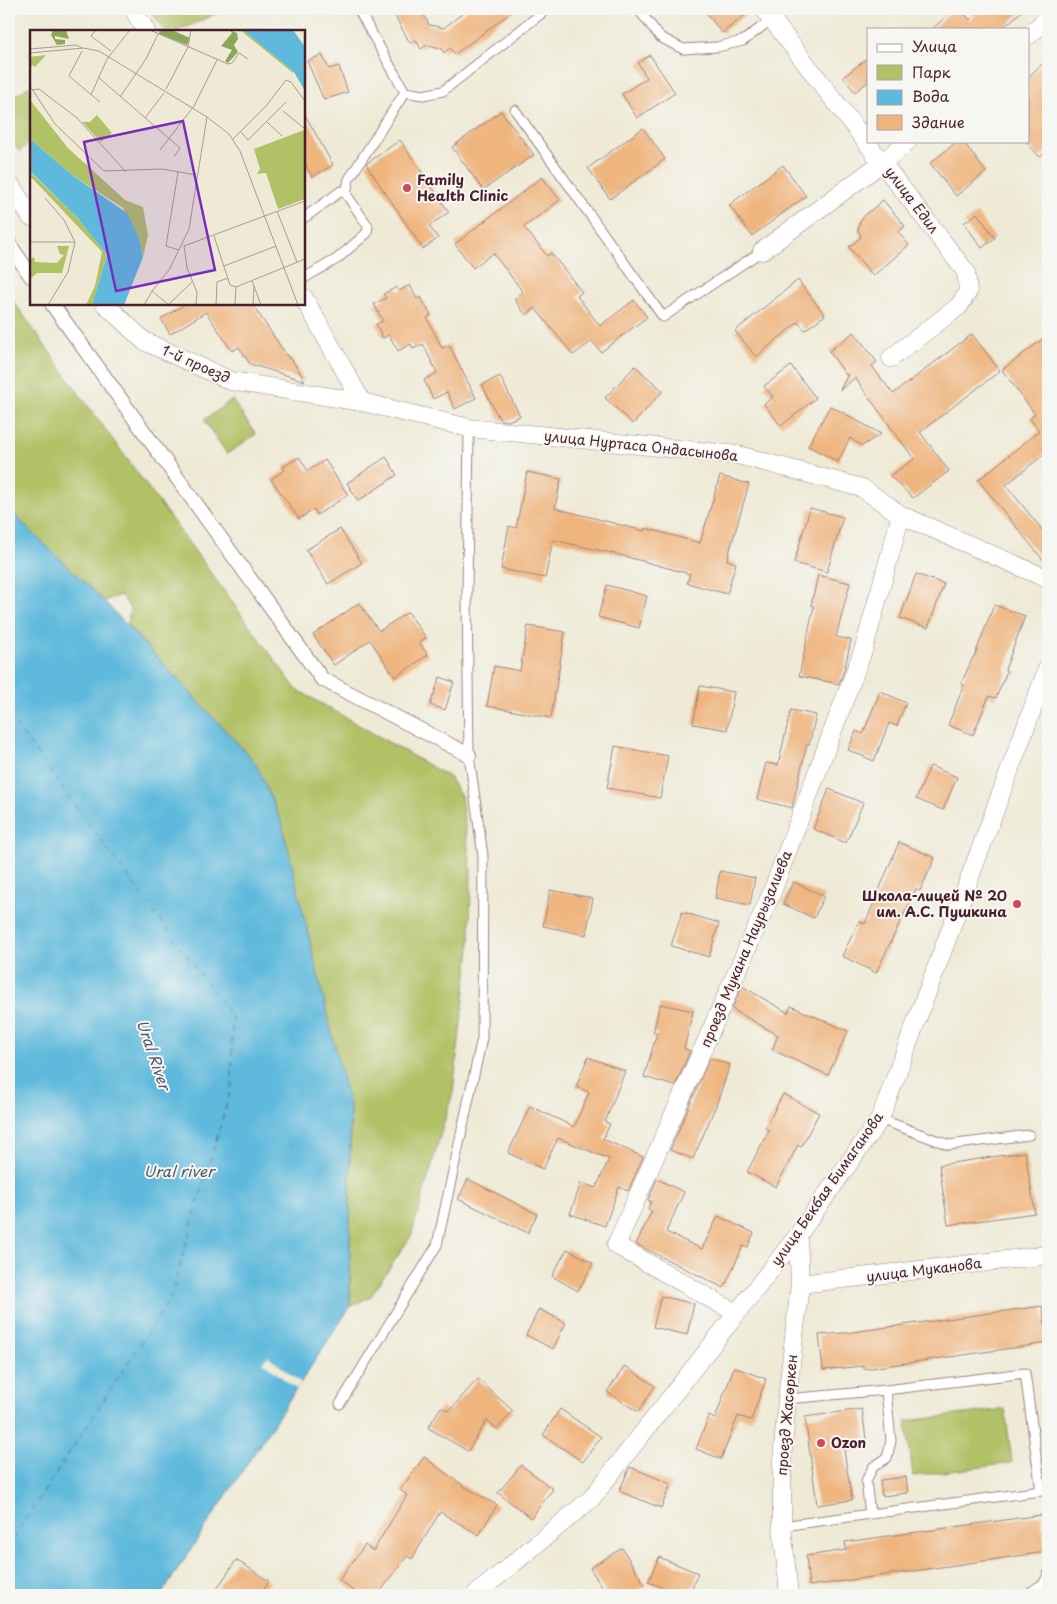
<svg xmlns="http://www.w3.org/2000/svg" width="1057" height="1604" viewBox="0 0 1057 1604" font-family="'Playpen Sans',sans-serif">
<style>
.green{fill:#b1c165;stroke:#7e7048}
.water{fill:#5eb9dc;stroke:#546c84}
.pier{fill:#eeead6}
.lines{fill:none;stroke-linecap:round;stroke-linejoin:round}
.ferry{stroke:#515569;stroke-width:1;stroke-dasharray:6 5;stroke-linecap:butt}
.building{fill:#efb57f}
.service-casing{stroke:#9c8480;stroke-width:11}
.pedestrian-casing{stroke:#9c8480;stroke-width:16}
.minor-casing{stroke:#9c8480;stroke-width:19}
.service{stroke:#fff;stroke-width:9}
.pedestrian{stroke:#fff;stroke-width:14}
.minor{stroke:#fff;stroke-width:18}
.poi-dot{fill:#d1495b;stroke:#f6f6f2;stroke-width:2}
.labels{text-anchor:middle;stroke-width:4;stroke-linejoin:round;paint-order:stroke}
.poi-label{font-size:14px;font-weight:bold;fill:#4a1f2b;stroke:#f6f6f2;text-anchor:start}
.street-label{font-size:14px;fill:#4a1f2b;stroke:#f6f6f2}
.water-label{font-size:15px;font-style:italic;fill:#515569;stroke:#f6f6f2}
.inset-river{fill:none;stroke:#5eb9dc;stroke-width:2.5}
.inset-road{fill:none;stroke:#ac9992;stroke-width:1}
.view{fill:#7b2cbf;fill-opacity:0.15;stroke:#7b2cbf;stroke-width:2.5}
.inset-edge{fill:none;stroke:#4a1f2b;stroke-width:2.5}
</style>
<rect width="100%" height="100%" fill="#f6f6f2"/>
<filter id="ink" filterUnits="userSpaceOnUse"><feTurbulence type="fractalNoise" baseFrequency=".02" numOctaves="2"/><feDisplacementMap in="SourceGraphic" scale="10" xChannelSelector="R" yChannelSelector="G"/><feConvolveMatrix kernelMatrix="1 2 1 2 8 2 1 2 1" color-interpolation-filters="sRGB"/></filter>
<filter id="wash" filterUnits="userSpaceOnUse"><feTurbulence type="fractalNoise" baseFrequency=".0096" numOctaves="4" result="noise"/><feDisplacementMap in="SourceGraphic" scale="20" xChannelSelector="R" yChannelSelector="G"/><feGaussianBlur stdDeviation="1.12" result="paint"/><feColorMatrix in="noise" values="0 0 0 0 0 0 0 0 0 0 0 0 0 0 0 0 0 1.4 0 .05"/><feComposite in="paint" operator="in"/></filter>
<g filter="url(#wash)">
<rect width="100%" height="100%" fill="#eeead6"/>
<!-- green -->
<path class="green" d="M 150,9 L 226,9 L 178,31 L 164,31 Z
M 31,85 L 31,143 L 19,151 L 9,136 L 9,100 Z
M 9,295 L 80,395 L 296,689 L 449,777 L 461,796 L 471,869 L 470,948 L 453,1092 L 411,1236 L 371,1296 L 350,1307 L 350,1110 L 255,762 L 127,625 L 130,609 L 121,595 L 104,601 L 9,510 Z
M 232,400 L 256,434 L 227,454 L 204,420 Z
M 1005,1409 L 1012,1463 L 913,1476 L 906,1421 Z"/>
<!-- water -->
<path class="water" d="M 9,510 L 104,601 L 255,762 L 282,823 L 350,1110 L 350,1307 L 161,1595 L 9,1595 Z"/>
<!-- pier -->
<path class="pier" d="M 268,1356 L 301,1383 L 296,1389 L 263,1362 Z"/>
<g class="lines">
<!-- ferry -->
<path class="ferry" d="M 9,716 L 232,1017 L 232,1085 L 171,1297 L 9,1545"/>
</g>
<g id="blocks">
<!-- building -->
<path class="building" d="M 391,9 L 421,9 L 429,25 L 444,28 L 468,9 L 516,9 L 455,54 L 450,48 L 444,53 L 441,48 L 427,45 L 421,49 L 416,40 L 410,43 Z
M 703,9 L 753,9 L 722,33 Z
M 955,9 L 960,9 L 970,20 L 982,9 L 1024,9 L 1002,29 L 932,29 Z
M 322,55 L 329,69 L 339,66 L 348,92 L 324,100 L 307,61 Z
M 650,55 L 675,93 L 637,118 L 622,94 L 647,78 L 638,63 Z
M 868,58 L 868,82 L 855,92 L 843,77 Z
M 1048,59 L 1048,150 L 1040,157 L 1028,144 L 1028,77 Z
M 501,111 L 534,155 L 483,190 L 452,147 Z
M 304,113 L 333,165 L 312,177 L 304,162 Z
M 643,128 L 665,159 L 610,199 L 588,168 Z
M 400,140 L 449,212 L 429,226 L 438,238 L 423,249 L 366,164 Z
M 958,141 L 963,141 L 986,172 L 956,196 L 930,163 Z
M 783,165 L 806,196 L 752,236 L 729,205 Z
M 542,177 L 560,200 L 524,227 L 547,256 L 551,253 L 582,292 L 577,296 L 600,326 L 634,300 L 647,317 L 601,352 L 592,341 L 573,355 L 535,308 L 526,315 L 514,299 L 523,292 L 493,253 L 473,268 L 455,244 Z
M 883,200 L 905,226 L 898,232 L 909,245 L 873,276 L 849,247 L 861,237 L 858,230 L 860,222 L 865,215 Z
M 977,213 L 995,238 L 982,248 L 964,223 Z
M 798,280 L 825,315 L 805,330 L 798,322 L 756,357 L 735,331 Z
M 410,285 L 417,299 L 421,297 L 431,316 L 427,318 L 442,348 L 449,345 L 476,398 L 455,409 L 447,392 L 433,399 L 424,380 L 437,373 L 423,344 L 413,349 L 411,344 L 398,351 L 389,335 L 383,338 L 376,324 L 383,321 L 374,304 L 386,298 L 383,294 L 397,287 L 399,291 Z
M 185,304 L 252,304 L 289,359 L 291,358 L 305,381 L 250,364 L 239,347 L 232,351 L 206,312 L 170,334 L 161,319 Z
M 854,332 L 877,362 L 872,366 L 893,394 L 972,334 L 1000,371 L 920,432 L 949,471 L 913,498 L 890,476 L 914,459 L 855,378 L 840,390 L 848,374 L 846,375 L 829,351 Z
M 1048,335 L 1048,451 L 1006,485 L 1048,537 L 1048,566 L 978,480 L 1039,431 L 1030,418 L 1035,414 L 1002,370 Z
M 635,366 L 663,391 L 633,424 L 605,398 Z
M 791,366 L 816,398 L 781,426 L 764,404 L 773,397 L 764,386 Z
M 500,376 L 520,416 L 508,421 L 500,420 L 482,385 Z
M 830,406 L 842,412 L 881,434 L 862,446 L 850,438 L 838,462 L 808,446 Z
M 299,457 L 308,471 L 325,460 L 348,495 L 317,515 L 314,509 L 299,519 L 271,479 L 285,470 L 283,467 Z
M 386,457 L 397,475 L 358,501 L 347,483 Z
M 527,472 L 561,479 L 555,508 L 644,531 L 645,528 L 700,543 L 720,476 L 749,484 L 727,560 L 736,563 L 727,594 L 687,583 L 690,574 L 620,555 L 553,540 L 545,578 L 501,569 L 509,526 L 516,528 Z
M 810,508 L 843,517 L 827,572 L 794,563 Z
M 340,529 L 362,563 L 328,584 L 306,550 Z
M 916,574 L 944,584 L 928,628 L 900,618 Z
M 818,575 L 850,583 L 836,637 L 851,640 L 845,667 L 839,684 L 799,676 L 814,606 L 811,605 Z
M 607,585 L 647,596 L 639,628 L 598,617 Z
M 359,603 L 379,631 L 408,612 L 426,638 L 419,642 L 428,655 L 395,677 L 370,640 L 334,665 L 313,635 Z
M 994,605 L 1025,616 L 1005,670 L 1007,671 L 996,698 L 989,696 L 973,735 L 948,725 L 964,685 L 961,684 L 973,657 L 974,657 Z
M 528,626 L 565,632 L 551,718 L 487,706 L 494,666 L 520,671 Z
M 440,677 L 454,682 L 445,710 L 430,705 Z
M 700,686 L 734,692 L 727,730 L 693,724 Z
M 880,691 L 906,703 L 897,726 L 889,723 L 874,761 L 848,750 L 856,731 L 863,734 Z
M 791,710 L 816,715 L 809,745 L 807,744 L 792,808 L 757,799 L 766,763 L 778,765 Z
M 615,746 L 668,756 L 660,798 L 607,788 Z
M 930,766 L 957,777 L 943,810 L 916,799 Z
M 829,789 L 863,803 L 846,843 L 813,829 Z
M 899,842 L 935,858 L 920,891 L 916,889 L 876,973 L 842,956 L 859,921 L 865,924 Z
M 720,871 L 755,878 L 750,905 L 715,898 Z
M 793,882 L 824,896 L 814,918 L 783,904 Z
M 550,890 L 593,898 L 586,935 L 543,926 Z
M 682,912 L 719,923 L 709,957 L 671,946 Z
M 742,986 L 788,1013 L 791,1006 L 848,1031 L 828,1075 L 772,1050 L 778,1035 L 732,1009 Z
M 660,1004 L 693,1011 L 684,1049 L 690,1051 L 675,1086 L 644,1077 L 657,1033 L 653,1033 Z
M 588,1057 L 625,1071 L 605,1122 L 610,1124 L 603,1139 L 643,1157 L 628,1191 L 619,1187 L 605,1226 L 570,1214 L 581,1183 L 596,1188 L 609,1159 L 558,1138 L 543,1169 L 508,1153 L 530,1106 L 574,1127 L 589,1092 L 576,1087 Z
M 710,1058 L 730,1065 L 717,1103 L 693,1159 L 670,1150 Z
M 783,1094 L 819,1113 L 801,1147 L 798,1145 L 776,1187 L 747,1172 L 769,1130 L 765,1128 Z
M 1025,1152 L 1035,1213 L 948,1225 L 939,1165 Z
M 468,1179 L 537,1214 L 528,1233 L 458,1199 Z
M 657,1179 L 684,1192 L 666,1232 L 702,1249 L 718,1216 L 754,1233 L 747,1248 L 743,1246 L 724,1288 L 636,1244 L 652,1211 L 648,1209 L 651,1201 L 648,1200 Z
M 567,1249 L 593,1263 L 578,1291 L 552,1276 Z
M 661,1296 L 694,1304 L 687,1335 L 653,1327 Z
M 1042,1306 L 1045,1324 L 1048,1324 L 1048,1343 L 864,1369 L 864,1366 L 823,1370 L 819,1335 L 845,1333 Z
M 539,1309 L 566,1323 L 553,1349 L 526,1335 Z
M 625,1366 L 655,1386 L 638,1412 L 607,1392 Z
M 734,1367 L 766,1379 L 751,1420 L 738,1416 L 721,1459 L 696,1449 L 709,1416 L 715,1419 Z
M 478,1379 L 513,1411 L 497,1429 L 487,1420 L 468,1451 L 428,1428 L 441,1407 L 449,1411 Z
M 560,1409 L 601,1437 L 583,1462 L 543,1435 Z
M 862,1409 L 867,1446 L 844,1450 L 852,1500 L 817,1505 L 805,1417 Z
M 424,1457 L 465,1487 L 497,1505 L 479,1535 L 440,1512 L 412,1559 L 407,1556 L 378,1595 L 359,1595 L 339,1580 L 365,1545 L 373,1551 L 407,1495 L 400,1490 Z
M 521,1465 L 553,1489 L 531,1518 L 498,1493 Z
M 630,1467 L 671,1484 L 661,1508 L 619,1491 Z
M 906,1477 L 908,1493 L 882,1496 L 880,1480 Z
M 1041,1515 L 1046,1552 L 809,1586 L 806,1556 L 846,1550 L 845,1542 Z
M 622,1548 L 645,1585 L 629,1595 L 607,1595 L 590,1568 Z
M 659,1557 L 698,1573 L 689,1595 L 682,1595 L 648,1582 Z
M 236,1560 L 269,1581 L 261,1595 L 213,1595 Z"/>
</g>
</g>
<g filter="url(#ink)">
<use href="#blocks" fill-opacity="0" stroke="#9c8480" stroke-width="1"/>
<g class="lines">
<defs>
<path id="service" d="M 358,9 L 405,92 L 423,95 L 443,91 L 547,9
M 638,9 L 660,37 L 683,49 L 717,47 L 743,41 L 772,19
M 515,110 L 663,317 L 762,251
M 304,218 L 341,191 L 346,194
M 304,278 L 337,259 L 367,233 L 368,226 L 346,194 L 349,179 L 405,92
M 880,1119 L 949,1145 L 1029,1135
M 340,1404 L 437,1245 L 482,1038 L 483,856 L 469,755 L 467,595 L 469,428
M 870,1514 L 866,1481 L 873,1467 L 887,1458 L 891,1441 L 886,1390
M 782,1526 L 1041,1491 L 1025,1373 L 886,1390 L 787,1399
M 1026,1595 L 1044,1583 L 1048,1574"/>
<path id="pedestrian" d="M 9,244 L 31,276
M 52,304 L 322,679 L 469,755"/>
<path id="minor" d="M 133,9 L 146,31
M 764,9 L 966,272 L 968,292 L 959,306 L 891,358
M 1028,36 L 1048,18
M 9,183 L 31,217
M 762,251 L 883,162 L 908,141
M 304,298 L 362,402
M 105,304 L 144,341 L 231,381 L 362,402 L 469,428 L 738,455 L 862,488 L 901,515 L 1048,579
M 800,1284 L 1048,1255
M 736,1313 L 616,1245 L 770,897 L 864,648 L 901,515
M 475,1595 L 591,1499 L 798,1235 L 880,1119 L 1048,667
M 789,1595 L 782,1526 L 782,1461 L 787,1399 L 800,1284 L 798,1235"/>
</defs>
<!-- service casing -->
<use href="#service" class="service-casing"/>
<!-- pedestrian casing -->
<use href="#pedestrian" class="pedestrian-casing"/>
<!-- minor casing -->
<use href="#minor" class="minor-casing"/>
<!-- service -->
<use href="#service" class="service"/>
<!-- pedestrian -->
<use href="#pedestrian" class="pedestrian"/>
<!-- minor -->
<use href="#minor" class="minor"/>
</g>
</g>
<!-- markers -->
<g class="poi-dot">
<circle cx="407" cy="188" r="5"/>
<circle cx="1017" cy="904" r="5"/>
<circle cx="821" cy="1443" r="5"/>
</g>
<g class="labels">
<!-- poi labels -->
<g class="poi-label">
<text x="417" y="185">Family<tspan x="417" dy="16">Health Clinic</tspan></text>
<text x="1007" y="901" text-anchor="end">Школа-лицей № 20<tspan x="1007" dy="16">им. А.С. Пушкина</tspan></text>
<text x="831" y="1448">Ozon</text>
</g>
<!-- street labels -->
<g class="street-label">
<text transform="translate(912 200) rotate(53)" y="5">улица Едил</text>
<text transform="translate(196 364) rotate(24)" y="5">1-й проезд</text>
<text transform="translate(641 446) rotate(6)" y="5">улица Нуртаса Ондасынова</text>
<text transform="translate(746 949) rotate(-67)" y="5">проезд Мукана Наурызалиева</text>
<text transform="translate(827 1189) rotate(-55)" y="5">улица Бекбая Бимаганова</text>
<text transform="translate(924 1270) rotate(-7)" y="5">улица Муканова</text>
<text transform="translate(787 1415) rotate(-85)" y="5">проезд Жасөркен</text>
</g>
<!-- water labels -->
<g class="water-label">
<text transform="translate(153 1055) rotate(71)" y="5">Ural River</text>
<text x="179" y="1177">Ural river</text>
</g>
</g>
<!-- overview -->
<g transform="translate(30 30)">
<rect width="275" height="275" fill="#eeead6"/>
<path d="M 210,0 L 213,0 L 264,42 L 263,43 ZM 16,25 L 5,37 L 2,35 L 0,40 L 0,27 ZM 0,70 L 38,118 L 95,170 L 113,177 L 118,205 L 113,227 L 109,208 L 93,178 L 42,145 L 0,109 ZM 67,85 L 82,103 L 71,112 L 52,92 L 60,92 ZM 274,100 L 275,169 L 248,179 L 236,143 L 227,144 L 230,139 L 224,119 ZM 0,142 L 47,187 L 77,225 L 62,275 L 56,275 L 65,256 L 72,222 L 0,146 ZM 27,216 L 39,216 L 32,243 L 7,243 L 0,249 L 0,229 L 4,227 L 5,232 L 27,233 L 34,225 L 30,224 Z" fill="#b1c165"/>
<path d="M 23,0 L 36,0 L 39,9 L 25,6 L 25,9 L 35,10 L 35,14 L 27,15 L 21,5 ZM 130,0 L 142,0 L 160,8 L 157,15 L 129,4 ZM 200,0 L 207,3 L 208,9 L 204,15 L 208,22 L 198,33 L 195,31 L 202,20 L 191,16 L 202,3 Z" fill="#8ca75a"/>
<path d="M 213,0 L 263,0 L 275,17 L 275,61 L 264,42 ZM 0,109 L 42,145 L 97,183 L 109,208 L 113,227 L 94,275 L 62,275 L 77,225 L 47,187 L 0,141 Z" fill="#5eb9dc"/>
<path class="inset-river" d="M 234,0 L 275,37M 0,117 L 96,202 L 96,229 L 78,275"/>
<path class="inset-road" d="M 66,0 L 61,6 L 81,21M 120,0 L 198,34 L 202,33 L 209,23 L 218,29M 0,19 L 46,15 L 52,18M 52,21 L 39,46 L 70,72M 0,23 L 53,18 L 69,21 L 177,87 L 199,104 L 210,121 L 268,275M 68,47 L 150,118 L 144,127M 0,56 L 25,94 L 74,141 L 132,139 L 166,145M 136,59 L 158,17 L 161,0M 2,60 L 9,59 L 47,88 L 96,142M 61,65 L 77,29 L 100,0M 90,67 L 116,29 L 128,4M 253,81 L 275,99M 115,88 L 134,63M 237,92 L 252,106M 211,102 L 218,110 L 256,72M 203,109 L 236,76 L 256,50 L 261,52 L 275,71M 130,120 L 164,76 L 187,30M 148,142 L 136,216 L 149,220M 15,168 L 34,190 L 45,212 L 38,242 L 18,275M 247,181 L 267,232M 184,206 L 200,255 L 206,257 L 275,229M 0,212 L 45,212M 154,215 L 157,238 L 167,262 L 166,275M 154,216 L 275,171M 194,236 L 246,216M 222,251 L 231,275M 114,275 L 122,261M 138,275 L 162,252M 139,275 L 122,261 L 139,240 L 159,199 L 177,87M 186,275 L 187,252 L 198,248M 205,275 L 206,257M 223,275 L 224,256"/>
<path class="view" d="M 153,91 L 185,240 L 86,261 L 54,112 Z"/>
<rect width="275" height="275" class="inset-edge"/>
</g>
<!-- margin -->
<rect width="1057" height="1604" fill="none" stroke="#f6f6f2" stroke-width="30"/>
<!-- legend -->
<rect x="867" y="28" width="162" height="115" fill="#f6f6f2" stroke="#b1a0a2"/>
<rect x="877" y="44" width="25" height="8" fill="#ffffff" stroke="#b1a0a2"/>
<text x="912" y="52" font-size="15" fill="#4a1f2b">Улица</text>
<rect x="877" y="65" width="25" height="15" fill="#b1c165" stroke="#b1a0a2"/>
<text x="912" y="78" font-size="15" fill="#4a1f2b">Парк</text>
<rect x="877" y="90" width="25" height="15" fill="#5eb9dc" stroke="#b1a0a2"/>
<text x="912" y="102" font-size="15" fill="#4a1f2b">Вода</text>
<rect x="877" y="115" width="25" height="15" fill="#efb57f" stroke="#b1a0a2"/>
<text x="912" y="128" font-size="15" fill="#4a1f2b">Здание</text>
</svg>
